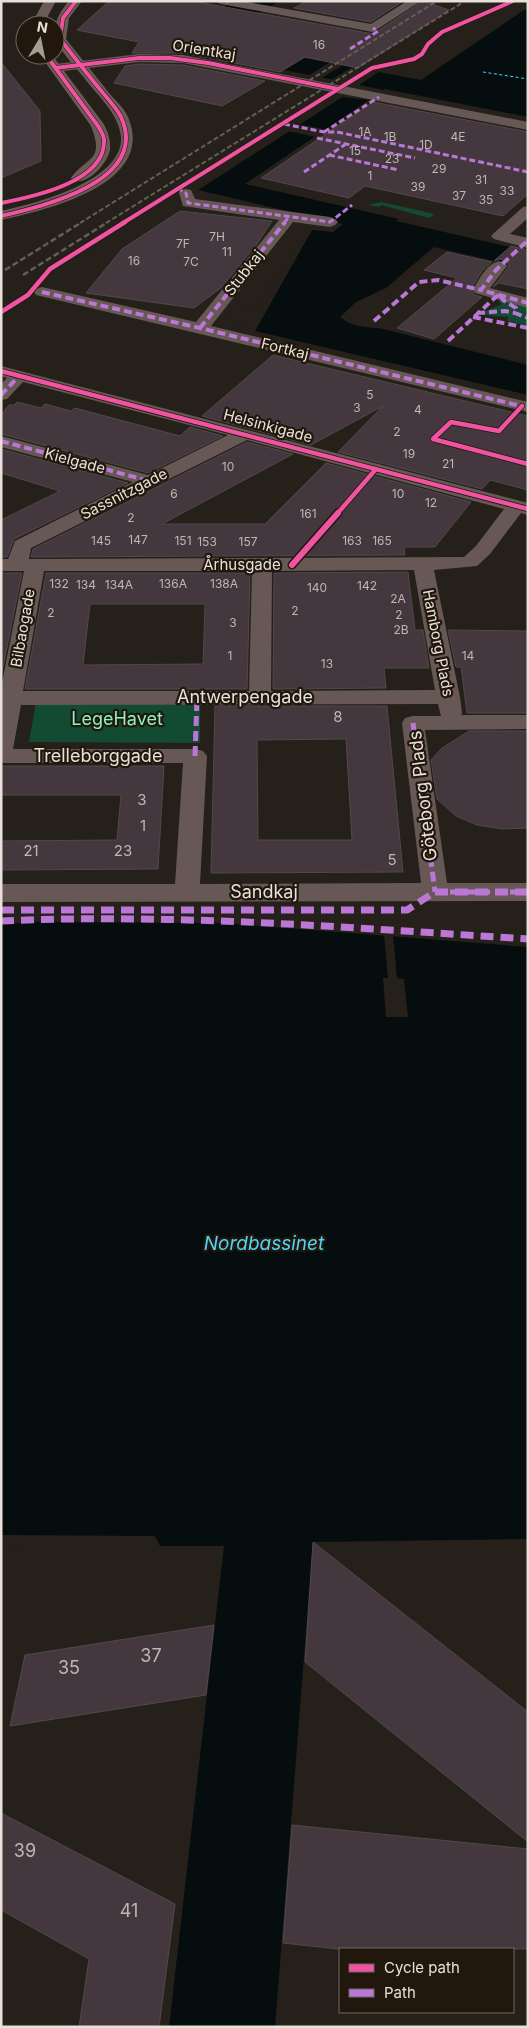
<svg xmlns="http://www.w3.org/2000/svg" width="529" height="2028" viewBox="0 0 529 2028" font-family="Inter,sans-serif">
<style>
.green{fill:#124b32}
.water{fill:#050d0f}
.pier{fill:#25201a}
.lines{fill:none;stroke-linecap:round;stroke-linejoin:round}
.ferry{stroke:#50d4f8;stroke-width:1;stroke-dasharray:3 2.5;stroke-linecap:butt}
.building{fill:#44383e;stroke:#4f4a4a;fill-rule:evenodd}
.street{fill:#675856;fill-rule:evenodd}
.secondary{fill:#6b5b57;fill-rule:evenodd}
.rail-far1{stroke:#665d5a;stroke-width:2;stroke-dasharray:5 2.5;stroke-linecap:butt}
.rail{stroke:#665d5a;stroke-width:2.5;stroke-dasharray:6 3;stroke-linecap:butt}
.quiet-far3{stroke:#ba77d6;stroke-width:3;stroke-dasharray:6 3;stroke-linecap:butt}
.quiet-far2{stroke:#ba77d6;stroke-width:4;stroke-dasharray:8 4;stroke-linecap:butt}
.quiet-far1{stroke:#ba77d6;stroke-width:5;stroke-dasharray:10 5;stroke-linecap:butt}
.quiet{stroke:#ba77d6;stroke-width:7;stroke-dasharray:13 7;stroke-linecap:butt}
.cycleway-far2-casing{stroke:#21170c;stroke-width:5}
.cycleway-far1-casing{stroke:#21170c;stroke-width:6}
.cycleway-casing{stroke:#21170c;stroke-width:9}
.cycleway-far2{stroke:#f153a3;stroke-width:4}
.cycleway-far1{stroke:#f153a3;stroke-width:4.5}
.cycleway{stroke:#f153a3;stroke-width:6}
.labels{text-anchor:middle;stroke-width:4.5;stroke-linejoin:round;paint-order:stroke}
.far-number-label{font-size:12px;fill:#bfb7b2}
.far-street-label{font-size:15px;fill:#e8e1d9;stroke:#21170c}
.number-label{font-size:15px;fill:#bfb7b2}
.street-label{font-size:18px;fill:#e8e1d9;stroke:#21170c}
.park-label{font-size:18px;fill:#8af3be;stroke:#21170c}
.near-number-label{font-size:18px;fill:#bfb7b2}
.water-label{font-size:19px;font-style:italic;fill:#50d4f8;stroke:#21170c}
</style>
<rect width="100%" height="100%" fill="#25201a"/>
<!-- green -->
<path class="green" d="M 381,202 L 435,214 L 429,218 L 381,205 L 379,207 L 368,205 Z
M 503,299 L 528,307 L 528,326 L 507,321 L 508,317 C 499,316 492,316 483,315 L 481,313 L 502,304 L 498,301 Z
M 37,696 L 200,696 L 200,743 L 29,742 Z"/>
<!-- water -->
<path class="water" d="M 235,1 L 280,1 L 210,40 L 421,80 L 524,10 L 528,10 L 528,117 L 385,89 L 245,184 L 399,219 L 396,221 L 528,251 L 528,269 L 434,247 L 386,288 L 356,302 L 340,317 C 352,327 363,327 379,328 L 528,365 L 528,401 L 243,333 L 312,230 L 333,232 L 343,224 L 198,190 L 361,85 L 154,45 Z
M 38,922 L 221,923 L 528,947 L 528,1539 L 313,1542 L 275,2027 L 169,2027 L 224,1546 L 1,1546 L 1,924 Z"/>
<!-- pier -->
<path class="pier" d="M 332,61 L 364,67 L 362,69 L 379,72 L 359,85 L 384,90 L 369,100 L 342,97 L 358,85 L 330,81 L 352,67 L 343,65 L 320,79 L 306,77 Z
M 299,124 L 327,130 L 316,137 L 288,131 Z
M 309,230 L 312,230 L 255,331 L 528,395 L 528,402 L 240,333 L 246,324 L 233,322 L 230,318 L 230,315 L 242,309 L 255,310 Z
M 384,934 L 393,935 L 397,978 L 404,979 L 408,1017 L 386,1017 L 383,978 L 388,978 Z
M 1,1535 L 155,1536 L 160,1546 L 26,1546 L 20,1549 L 1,1548 Z"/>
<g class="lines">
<!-- ferry -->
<path class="ferry" d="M 483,72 L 528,79"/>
</g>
<!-- building -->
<path class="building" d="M 109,1 L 192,1 L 373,34 L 423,1 L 449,10 L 358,68 L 305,57 L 280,72 L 183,53 L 132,53 L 139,42 L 77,30 Z
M 307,1 L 403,1 L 371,22 L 294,8 Z
M 1,62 L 40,111 L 41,161 L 1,178 Z
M 139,64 L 183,65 L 265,81 L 222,106 L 114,83 L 125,66 Z
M 373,102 L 528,132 L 528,194 L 503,216 L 365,186 L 349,198 L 261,178 Z
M 180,211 L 272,221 L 257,244 L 221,288 L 194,308 L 86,293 L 122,249 Z
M 511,246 L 528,250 L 528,289 L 499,283 L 493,287 L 509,266 L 506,261 L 500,259 L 494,261 Z
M 447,252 L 492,262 L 482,271 L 471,289 L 474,295 L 482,297 L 434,339 L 397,328 L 457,278 L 424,270 Z
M 273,355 L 528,416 L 528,490 L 490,480 L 482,489 L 338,452 L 383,406 L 311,445 L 202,416 Z
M 17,402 L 41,408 L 45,404 L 71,411 L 75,408 L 180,436 L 190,427 L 223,436 L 148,473 L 1,434 L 1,415 L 9,405 L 14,405 Z
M 247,442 L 293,454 L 162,524 L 265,524 L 326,463 L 471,502 L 435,547 L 404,547 L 405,555 L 31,557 L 33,549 Z
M 1,449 L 128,483 L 14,539 L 7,557 L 1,557 L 1,520 L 60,491 L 1,473 Z
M 408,572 L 415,630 L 423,630 L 429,668 L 384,668 L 386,688 L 273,689 L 274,573 Z
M 1,573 L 22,573 L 1,677 Z
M 46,573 L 250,573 L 247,689 L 25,689 ZM 90,604 L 205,604 L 203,664 L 83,665 Z
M 448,630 L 528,631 L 528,713 L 467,713 L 461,667 L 456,667 Z
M 215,706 L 387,706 L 403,872 L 211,873 ZM 346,739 L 352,840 L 258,840 L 257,740 Z
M 469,731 L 528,731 L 528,828 L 502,829 L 477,825 L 456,816 L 437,799 L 431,760 L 442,748 Z
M 1,766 L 164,766 L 158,869 L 1,870 L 1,841 L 117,840 L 121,795 L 1,795 Z
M 313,1542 L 528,1712 L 528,1842 L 305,1662 Z
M 214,1625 L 206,1695 L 10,1726 L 25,1655 Z
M 1,1813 L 175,1904 L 159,2027 L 79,2027 L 89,1959 L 1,1910 Z
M 292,1825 L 528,1849 L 528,1949 L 338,1949 L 283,1943 Z"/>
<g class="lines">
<!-- street -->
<path class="street" d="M 215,1 L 242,1 L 371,24 L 407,1 L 421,1 L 373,32 L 221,4 Z
M 139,54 L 183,55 L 528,122 L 528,130 L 183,63 L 139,62 L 55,72 L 49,68 L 55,64 Z
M 186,189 L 191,190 L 195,199 L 330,217 L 335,219 L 338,222 L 335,225 L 330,227 L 293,222 L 211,326 L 528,402 L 528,412 L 36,295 L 34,292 L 36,289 L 42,287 L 196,322 L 279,220 L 183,206 L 179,193 L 181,190 Z
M 528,206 L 528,218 L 510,234 L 528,238 L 528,248 L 494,239 L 491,236 L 494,233 L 523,207 Z
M 499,261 L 505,263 L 507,266 L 490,288 L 528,298 L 528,308 L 475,293 L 473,290 C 479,279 487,264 499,261 Z
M 1,366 L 528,503 L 528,515 L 521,513 L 490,554 L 477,566 L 434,570 L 460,697 L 462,713 L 461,715 L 528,715 L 528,729 L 425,730 L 447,883 L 528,883 L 528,901 L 1,902 L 1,884 L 175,884 L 183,763 L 1,763 L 1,688 L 24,571 L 1,571 L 1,559 L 8,559 L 15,541 L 133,482 L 1,447 L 1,436 L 148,475 L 228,435 L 23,382 L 7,399 L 1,400 L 1,384 L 7,378 L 1,376 ZM 247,440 L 504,509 L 476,546 L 464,557 L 29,559 L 31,548 ZM 414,570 L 435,690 L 271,691 L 272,571 ZM 44,571 L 252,571 L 249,691 L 23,691 ZM 438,704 L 441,716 L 413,716 L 405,718 L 402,723 L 421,883 L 200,884 L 207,756 L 203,751 L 195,749 L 13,749 L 21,705 Z"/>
<!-- secondary -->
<path class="secondary" d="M 44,1 L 56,1 L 43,25 L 31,25 Z
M 69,1 L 82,1 L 69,18 L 66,39 C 80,57 95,75 109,93 C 115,100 124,108 128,117 C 157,184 47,210 1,220 L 1,211 C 34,204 124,181 121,137 C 119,114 98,96 85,79 C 79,71 56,46 55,39 C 52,25 60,11 69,1 Z
M 40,55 L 52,55 L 103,123 C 108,131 111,141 110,150 C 107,164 88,185 73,181 L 71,178 C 87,156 105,162 91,126 Z"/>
<!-- rail-far1 -->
<path class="rail-far1" d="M 80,223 L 437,1
M 106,223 L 462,3"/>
<!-- rail -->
<path class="rail" d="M 5,270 L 82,222
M 23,275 L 108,222"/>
<!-- quiet-far3 -->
<path class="quiet-far3" d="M 226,2 L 228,1
M 350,49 L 378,31 L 373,28
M 284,124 L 324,132 L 337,132 L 528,172
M 324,132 L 379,97
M 317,138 L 415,158
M 329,155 L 399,170
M 304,172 L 346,144
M 177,188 L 186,193 L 188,203 L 330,222 L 352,205
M 284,223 L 288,218"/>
<!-- quiet-far2 -->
<path class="quiet-far2" d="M 526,242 L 496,270 L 481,290 L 528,303
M 42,292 L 200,328 L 525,407
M 477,313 L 505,311 L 515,313
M 473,317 L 528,328
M 374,321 L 419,282 L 438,280 L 481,290
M 200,328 L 285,222
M 448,341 L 499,294 L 503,300 L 516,308 L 515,313 L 528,318
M 1,395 L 19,376
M 1,441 L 149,481"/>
<!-- quiet-far1 -->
<path class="quiet-far1" d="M 413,723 L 435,892
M 195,756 L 197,698
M 435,892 L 528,892"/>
<!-- quiet -->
<path class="quiet" d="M 435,892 L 528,892
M 1,910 L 407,910 L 435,892
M 1,921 C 177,913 353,928 528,939"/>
<defs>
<path id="cycleway-far2" d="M 55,68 L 139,58 L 170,58 L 208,63 L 338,89
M 1,203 C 32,197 106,182 104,140 C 104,135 100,130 98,126 L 46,55
M 1,216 C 44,206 150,181 121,117 C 117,109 109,100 103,93 C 88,75 74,57 60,39 L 63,18 L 76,1
M 123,223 L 372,68 L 414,59 L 422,54 L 428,44 L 442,32 L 513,1"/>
<path id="cycleway-far1" d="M 1,312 L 28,295 L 50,269 L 125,222
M 1,371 L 528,509
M 522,406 L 499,431 L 451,422 L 433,439 L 528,464
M 337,514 L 376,469"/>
<path id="cycleway" d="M 292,565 L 338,513"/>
</defs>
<!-- cycleway-far2 casing -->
<use href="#cycleway-far2" class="cycleway-far2-casing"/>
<!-- cycleway-far1 casing -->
<use href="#cycleway-far1" class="cycleway-far1-casing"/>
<!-- cycleway casing -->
<use href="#cycleway" class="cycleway-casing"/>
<!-- cycleway-far2 -->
<use href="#cycleway-far2" class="cycleway-far2"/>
<!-- cycleway-far1 -->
<use href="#cycleway-far1" class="cycleway-far1"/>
<!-- cycleway -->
<use href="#cycleway" class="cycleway"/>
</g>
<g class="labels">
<!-- far-number labels -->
<g class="far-number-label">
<text x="319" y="49">16</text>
<text x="365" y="136">1A</text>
<text x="390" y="141">1B</text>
<text x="458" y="141">4E</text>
<text x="426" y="149">1D</text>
<text x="355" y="155">15</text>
<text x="392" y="163">23</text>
<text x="439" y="173">29</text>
<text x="370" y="180">1</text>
<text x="481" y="184">31</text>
<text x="418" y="191">39</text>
<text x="507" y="195">33</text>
<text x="459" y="200">37</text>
<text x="486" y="204">35</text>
<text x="217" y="241">7H</text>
<text x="183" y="248">7F</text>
<text x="227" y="256">11</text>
<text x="134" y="265">16</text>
<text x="191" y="266">7C</text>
<text x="370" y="399">5</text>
<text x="357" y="412">3</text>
<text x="418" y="414">4</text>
<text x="397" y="436">2</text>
<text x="409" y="458">19</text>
<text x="448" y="468">21</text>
<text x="228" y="471">10</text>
<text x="174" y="498">6</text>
<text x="398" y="498">10</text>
<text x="431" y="507">12</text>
<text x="308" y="518">161</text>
<text x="131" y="522">2</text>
<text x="138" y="544">147</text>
<text x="101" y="545">145</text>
<text x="183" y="545">151</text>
<text x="352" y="545">163</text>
<text x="382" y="545">165</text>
<text x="207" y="546">153</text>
<text x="248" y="546">157</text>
<text x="59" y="588">132</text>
<text x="173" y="588">136A</text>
<text x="224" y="588">138A</text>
<text x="86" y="589">134</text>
<text x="119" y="589">134A</text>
<text x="367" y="590">142</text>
<text x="317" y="592">140</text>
<text x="398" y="603">2A</text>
<text x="295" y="615">2</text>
<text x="51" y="617">2</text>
<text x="399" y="619">2</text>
<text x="233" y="627">3</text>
<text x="401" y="634">2B</text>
<text x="230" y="660">1</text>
<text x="468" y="660">14</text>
<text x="327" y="668">13</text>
</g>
<!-- far-street labels -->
<g class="far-street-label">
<text transform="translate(204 50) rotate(9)" y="5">Orientkaj</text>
<text transform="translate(244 273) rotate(-52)" y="5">Stubkaj</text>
<text transform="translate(285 349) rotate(14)" y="5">Fortkaj</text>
<text transform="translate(268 426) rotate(15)" y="5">Helsinkigade</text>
<text transform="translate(75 461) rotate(15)" y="5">Kielgade</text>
<text transform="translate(124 494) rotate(-27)" y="5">Sassnitzgade</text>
<text x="242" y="570">Århusgade</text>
<text transform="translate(23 628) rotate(-80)" y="5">Bilbaogade</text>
<text transform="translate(438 643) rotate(79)" y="5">Hamborg Plads</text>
</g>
<!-- number labels -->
<g class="number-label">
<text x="338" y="722">8</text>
<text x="142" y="805">3</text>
<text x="143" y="831">1</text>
<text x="31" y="856">21</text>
<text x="123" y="856">23</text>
<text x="392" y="865">5</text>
</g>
<!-- street labels -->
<g class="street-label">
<text x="245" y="703">Antwerpengade</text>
<text x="98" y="762">Trelleborggade</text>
<text transform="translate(423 796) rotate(-97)" y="6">Göteborg Plads</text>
<text x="264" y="898">Sandkaj</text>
</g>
<!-- park labels -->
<g class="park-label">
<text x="117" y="725">LegeHavet</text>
</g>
<!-- near-number labels -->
<g class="near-number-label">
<text x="151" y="1662">37</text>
<text x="69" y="1674">35</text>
<text x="25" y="1857">39</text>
<text x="129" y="1917">41</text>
</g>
<!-- water labels -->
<g class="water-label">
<text x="264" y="1250">Nordbassinet</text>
</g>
</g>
<!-- border -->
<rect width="529" height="2028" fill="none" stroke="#e8e1d9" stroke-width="5"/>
<!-- legend -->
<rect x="339" y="1948" width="175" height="65" fill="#21170c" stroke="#71685e"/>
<rect x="349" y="1964" width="25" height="8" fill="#f153a3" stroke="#71685e"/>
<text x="384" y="1973" font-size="15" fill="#e8e1d9">Cycle path</text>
<rect x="349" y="1989" width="25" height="8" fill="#ba77d6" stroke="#71685e"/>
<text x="384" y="1998" font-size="15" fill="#e8e1d9">Path</text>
<!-- north arrow -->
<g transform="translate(40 40) rotate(10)"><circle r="24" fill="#21170c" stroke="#71685e"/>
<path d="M0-4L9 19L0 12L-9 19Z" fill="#a49d96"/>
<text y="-8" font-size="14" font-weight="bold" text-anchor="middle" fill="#e8e1d9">N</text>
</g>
</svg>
